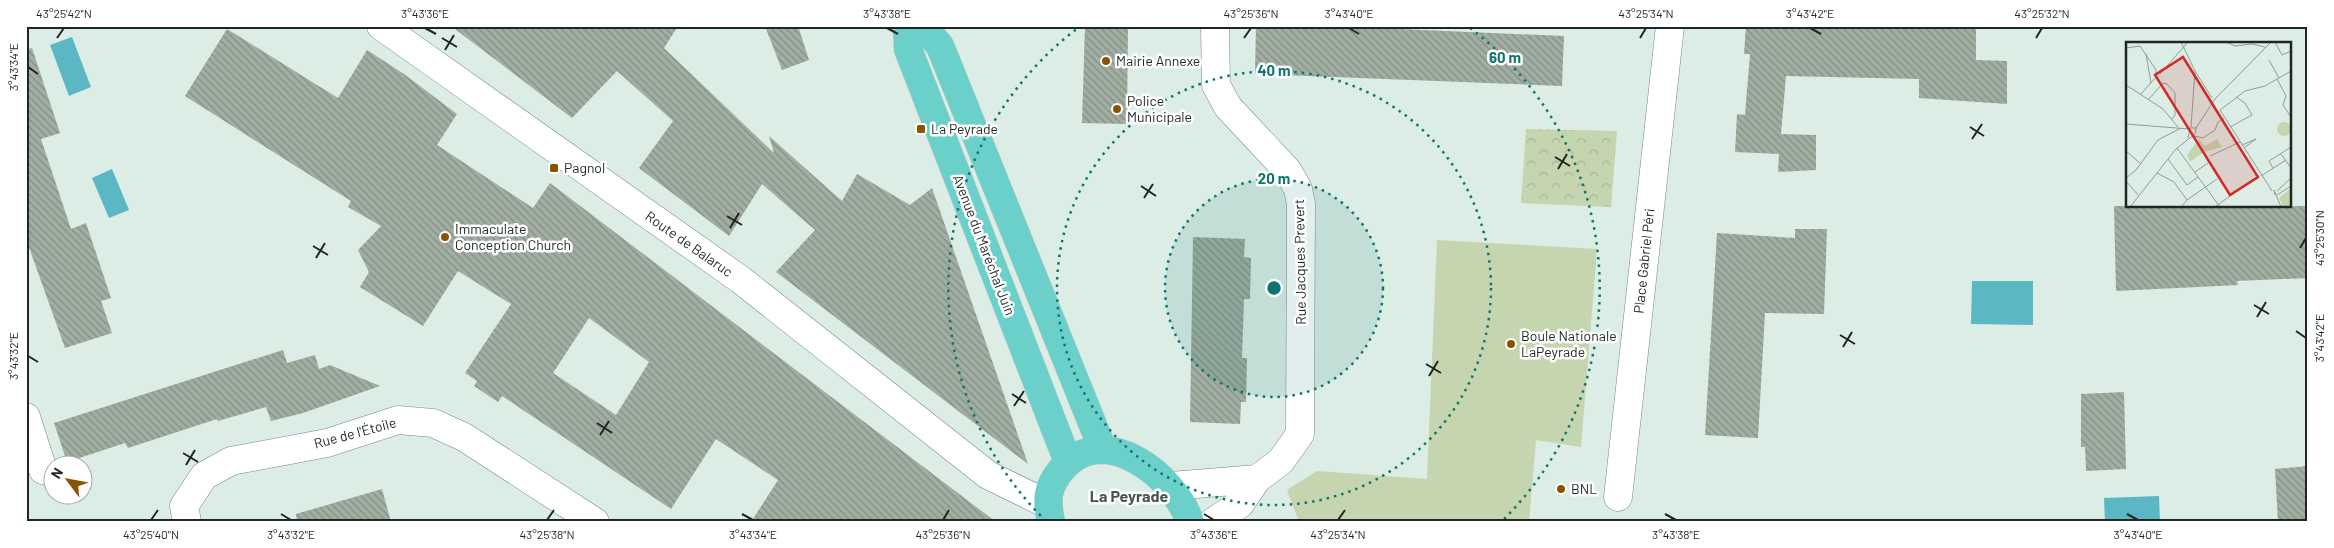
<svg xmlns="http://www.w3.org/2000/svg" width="2334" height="548" viewBox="0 0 2334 548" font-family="Barlow,sans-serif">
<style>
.green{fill:#c4d5af}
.park{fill:url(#park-crowns)}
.water{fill:#5bb7c3}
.building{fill:url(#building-back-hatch);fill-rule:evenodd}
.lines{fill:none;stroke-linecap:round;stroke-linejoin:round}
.minor-casing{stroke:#788981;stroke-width:29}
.major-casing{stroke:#c9cbca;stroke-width:29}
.minor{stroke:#fff;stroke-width:28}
.major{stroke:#6bd0c9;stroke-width:28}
.ticks{fill:none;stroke:#1f2623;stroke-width:2}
.ring{fill:none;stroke:#0f766e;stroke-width:2.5;stroke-dasharray:2.5 5}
.poi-dot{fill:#895302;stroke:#fff;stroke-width:2}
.labels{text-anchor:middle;stroke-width:5;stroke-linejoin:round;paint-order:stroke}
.poi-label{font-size:14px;fill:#1f2623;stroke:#fff;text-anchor:start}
.street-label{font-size:14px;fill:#1f2623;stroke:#fff}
.quarter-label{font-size:16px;font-weight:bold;fill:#46554e;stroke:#fff}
.inset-road{fill:none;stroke:#909d97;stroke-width:1}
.view{fill:#d62828;fill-opacity:0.15;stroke:#d62828;stroke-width:2.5}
.inset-edge{fill:none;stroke:#1f2623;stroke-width:2.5}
.centre{fill:#0f766e;stroke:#fff;stroke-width:2.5}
.ring-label{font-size:15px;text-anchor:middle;font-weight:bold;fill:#0f766e;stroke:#fff;stroke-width:5;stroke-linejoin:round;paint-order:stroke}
.neatline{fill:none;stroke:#1f2623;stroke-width:2}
.ticks-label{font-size:12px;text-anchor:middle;fill:#1f2623}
</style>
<defs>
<pattern id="park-crowns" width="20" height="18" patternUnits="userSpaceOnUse" patternTransform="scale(1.25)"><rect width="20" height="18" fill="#c4d5af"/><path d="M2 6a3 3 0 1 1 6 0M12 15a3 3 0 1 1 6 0" fill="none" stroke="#a8b796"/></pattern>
<pattern id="building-back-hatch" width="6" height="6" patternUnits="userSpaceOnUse" patternTransform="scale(1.25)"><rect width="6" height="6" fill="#a1aea2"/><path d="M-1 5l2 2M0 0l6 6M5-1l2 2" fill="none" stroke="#838d84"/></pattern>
</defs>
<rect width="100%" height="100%" fill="#dbede5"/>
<!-- green -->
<path class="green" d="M 1437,240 L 1597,249 L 1581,447 L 1536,440 L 1529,522 L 1299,522 L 1287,490 L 1317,471 L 1427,479 Z"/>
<!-- park -->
<path class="park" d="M 1526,129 L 1617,131 L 1611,207 L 1521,203 Z"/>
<!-- water -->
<path class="water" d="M 72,37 L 91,87 L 69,96 L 50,45 Z
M 112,169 L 129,210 L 109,218 L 92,178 Z
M 1972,281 L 2033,281 L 2033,325 L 1971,324 Z
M 2159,496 L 2160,522 L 2105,522 L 2104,498 Z"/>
<!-- building -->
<path class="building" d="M 451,26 L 678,26 L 664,48 L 774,153 L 769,136 L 842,201 L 857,174 L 910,205 L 932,188 L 1028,464 L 776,272 L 815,230 L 762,184 L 729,236 L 639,168 L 673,121 L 617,71 L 572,118 Z
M 765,26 L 798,26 L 809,60 L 782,70 Z
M 1085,26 L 1128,26 L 1127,124 L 1082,123 Z
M 1256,26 L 1330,26 L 1564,36 L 1562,86 L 1255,74 Z
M 1746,26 L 1976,26 L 1976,60 L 2007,61 L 2007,104 L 1919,98 L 1919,79 L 1786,76 L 1781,134 L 1816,135 L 1816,170 L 1778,172 L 1779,154 L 1735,152 L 1737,114 L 1745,115 L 1750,54 L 1744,54 Z
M 227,29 L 338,98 L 367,50 L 404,74 L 457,114 L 437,145 L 533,208 L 550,183 L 996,522 L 751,522 L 778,480 L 716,439 L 671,509 L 502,396 L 498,402 L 474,386 L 477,381 L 465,373 L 511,304 L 458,271 L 423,326 L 360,287 L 369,272 L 358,250 L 381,226 L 348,207 L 351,201 L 185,96 ZM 589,318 L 649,362 L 616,415 L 553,373 Z
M 32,48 L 60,133 L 41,139 L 71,229 L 86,223 L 111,298 L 101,301 L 112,333 L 65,348 L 26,239 L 26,49 Z
M 2114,206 L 2308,206 L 2308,278 L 2237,281 L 2238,285 L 2116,291 Z
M 1795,229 L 1827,229 L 1824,314 L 1765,313 L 1758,438 L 1705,435 L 1717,233 L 1795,238 Z
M 1193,237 L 1245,239 L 1244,257 L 1251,258 L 1250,299 L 1244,299 L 1242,358 L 1247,358 L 1246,402 L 1241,402 L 1240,424 L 1190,422 Z
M 283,350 L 287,363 L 315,355 L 319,369 L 330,365 L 380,386 L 303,413 L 271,421 L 266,407 L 218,421 L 217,419 L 128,448 L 125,443 L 67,462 L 54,423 Z
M 2124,392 L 2126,469 L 2086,471 L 2085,447 L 2081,447 L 2081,394 Z
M 2308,466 L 2308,522 L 2278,522 L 2275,469 Z
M 382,489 L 391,522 L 297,522 L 296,514 Z"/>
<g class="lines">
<defs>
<path id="minor" d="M 381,26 L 741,280 L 988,475 L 1047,504
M 26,417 L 43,470
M 1171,486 L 1257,479
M 1618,497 L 1670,26
M 187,522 L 184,506 L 204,476 L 231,461 L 327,443 L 398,420 L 433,423 L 464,437 L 595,522
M 1213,522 L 1240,504 L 1257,479 L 1281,461 L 1300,434 L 1301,204 L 1298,189 L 1287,170 L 1228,107 L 1216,85 L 1215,26"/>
<path id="major" d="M 907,26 L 908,49 L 1068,462
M 923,26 L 940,46 L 1103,450
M 1051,522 C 1046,499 1047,487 1062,469 C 1104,420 1175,476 1190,522"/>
</defs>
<!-- minor casing -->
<use href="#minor" class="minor-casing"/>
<!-- major casing -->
<use href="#major" class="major-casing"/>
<!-- minor -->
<use href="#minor" class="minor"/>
<!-- major -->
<use href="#major" class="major"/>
</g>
<!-- ticks -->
<path class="ticks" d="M 425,28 L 436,34M 887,28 L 898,34M 1349,28 L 1359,34M 1810,28 L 1821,34M 57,38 L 64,28M 442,38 L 457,47M 1244,38 L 1251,28M 1640,38 L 1646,28M 2036,38 L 2042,28M 445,50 L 454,35M 28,67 L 38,74M 1970,127 L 1984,136M 1972,139 L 1982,124M 1555,157 L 1570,166M 1558,169 L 1567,154M 1141,186 L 1156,196M 1144,198 L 1153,184M 727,216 L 742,225M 730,228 L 739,213M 313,246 L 328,255M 2300,248 L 2306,238M 316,258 L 325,243M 2254,305 L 2269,314M 2257,317 L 2266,302M 2296,331 L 2306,338M 1840,335 L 1855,344M 1843,347 L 1852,332M 28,356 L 38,362M 1426,364 L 1441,373M 1429,376 L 1438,361M 1012,394 L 1026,403M 1014,406 L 1024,391M 597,423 L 612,433M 600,435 L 609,421M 183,453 L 198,462M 186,465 L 195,450M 281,514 L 291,520M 742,514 L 753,520M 1204,514 L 1214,520M 1665,514 L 1676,520M 2127,514 L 2138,520M 151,520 L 158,510M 547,520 L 554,510M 943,520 L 949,510M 1338,520 L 1345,510"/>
<!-- distance rings -->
<circle cx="1274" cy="288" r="109" fill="#0f766e" fill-opacity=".12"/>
<g class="ring">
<circle cx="1274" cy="288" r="109"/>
<circle cx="1274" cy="288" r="217"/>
<path d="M1046 521A326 326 0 0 1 1078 28M1470 28A326 326 0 0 1 1502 521"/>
</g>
<!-- markers -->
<g class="poi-dot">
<circle cx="1106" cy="61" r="5"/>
<circle cx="1117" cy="109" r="5"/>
<rect x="916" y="124" width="10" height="10" rx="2.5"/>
<rect x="549" y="163" width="10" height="10" rx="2.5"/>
<circle cx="445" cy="237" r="5"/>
<circle cx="1511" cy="344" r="5"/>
<circle cx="1561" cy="489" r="5"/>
</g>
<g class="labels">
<!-- poi labels -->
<g class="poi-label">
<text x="1116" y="66">Mairie Annexe</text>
<text x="1127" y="106">Police<tspan x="1127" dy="16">Municipale</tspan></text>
<text x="931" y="134">La Peyrade</text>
<text x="564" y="173">Pagnol</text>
<text x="455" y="234">Immaculate<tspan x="455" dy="16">Conception Church</tspan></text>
<text x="1521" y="341">Boule Nationale<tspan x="1521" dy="16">LaPeyrade</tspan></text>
<text x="1571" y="494">BNL</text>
</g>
<!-- street labels -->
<g class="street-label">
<text transform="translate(689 244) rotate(35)" y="5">Route de Balaruc</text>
<text transform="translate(984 245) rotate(69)" y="5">Avenue du Maréchal Juin</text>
<text transform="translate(1644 261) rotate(-84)" y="5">Place Gabriel Péri</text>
<text transform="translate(1300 262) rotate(-91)" y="5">Rue Jacques Prevert</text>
<text transform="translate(355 433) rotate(-15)" y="5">Rue de l'Étoile</text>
</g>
<!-- quarter labels -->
<g class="quarter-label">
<text x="1129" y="502">La Peyrade</text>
</g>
</g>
<!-- overview -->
<g transform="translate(2126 42)">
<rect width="165" height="165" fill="#dbede5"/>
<path d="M151 87a7 7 0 1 1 14 0a7 7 0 1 1-14 0ZM 73,97 L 79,104 L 91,97 L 96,105 L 78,110 L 64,120 L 61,113 ZM 165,146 L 165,165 L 157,165 L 153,156 Z" fill="#c4d5af"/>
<path class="inset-road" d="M 55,0 L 69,29 L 65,85M 100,0 L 109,4 L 126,2 L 139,5M 149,0 L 156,13 L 165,9M 0,6 L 14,4 L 30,28 L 30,35 L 14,53M 20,12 L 25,41M 143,18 L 153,36M 69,29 L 86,56M 34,32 L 62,0M 151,37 L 160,54 L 157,63 L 165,75M 0,43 L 37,67 L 52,85M 22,58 L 37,41 L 41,42 L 49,51 L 49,73 L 46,77M 0,82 L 63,87M 104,85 L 126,73 L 119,61 L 110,55M 68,94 L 77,96 L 89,88 L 92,80 L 98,76M 62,96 L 64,86 L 70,86M 116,103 L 130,97 L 118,106M 51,106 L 94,165M 0,109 L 15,122M 155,112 L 165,126M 84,114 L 114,100M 42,117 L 61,143 L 72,135M 147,126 L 143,119 L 165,105M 69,130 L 82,121M 31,131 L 48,140 L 61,158 L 55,165M 135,134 L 160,118M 0,136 L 10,128 L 32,98 L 55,86M 0,139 L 12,153M 146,149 L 94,68 L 119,49 L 139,44 L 165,29M 151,149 L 165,136M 149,153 L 148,148 L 155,165M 151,153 L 165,144M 61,158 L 91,137M 4,165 L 50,107 L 69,92 L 70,86 L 89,57 L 145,0M 89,165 L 108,151"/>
<path class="view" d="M 57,15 L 132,135 L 104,153 L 29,33 Z"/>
<rect width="165" height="165" class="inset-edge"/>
</g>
<circle cx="1274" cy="288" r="8" class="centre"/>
<g class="ring-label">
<text x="1505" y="63">60 m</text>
<text x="1274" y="76">40 m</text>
<text x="1274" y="184">20 m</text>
</g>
<!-- border -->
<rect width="2334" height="548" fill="none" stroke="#ffffff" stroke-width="55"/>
<!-- north arrow -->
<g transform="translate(68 480) rotate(302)"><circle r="24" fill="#ffffff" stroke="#a5a8a7"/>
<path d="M0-4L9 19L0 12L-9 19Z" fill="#895302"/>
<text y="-8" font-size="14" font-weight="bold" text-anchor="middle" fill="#1f2623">N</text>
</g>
<rect x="28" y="28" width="2278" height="492" class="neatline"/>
<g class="ticks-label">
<text x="64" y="18">43°25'42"N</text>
<text x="425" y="18">3°43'36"E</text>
<text x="887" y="18">3°43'38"E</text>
<text x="1251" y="18">43°25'36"N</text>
<text x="1349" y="18">3°43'40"E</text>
<text x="1646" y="18">43°25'34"N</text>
<text x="1810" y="18">3°43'42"E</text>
<text x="2042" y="18">43°25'32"N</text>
<text transform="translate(14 67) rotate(-90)" y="4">3°43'34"E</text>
<text transform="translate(2320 238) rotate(-90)" y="4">43°25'30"N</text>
<text transform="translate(2320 338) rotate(-90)" y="4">3°43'42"E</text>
<text transform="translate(14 356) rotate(-90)" y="4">3°43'32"E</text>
<text x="151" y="539">43°25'40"N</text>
<text x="291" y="539">3°43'32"E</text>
<text x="547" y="539">43°25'38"N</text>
<text x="753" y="539">3°43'34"E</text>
<text x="943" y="539">43°25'36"N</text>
<text x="1214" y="539">3°43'36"E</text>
<text x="1338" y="539">43°25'34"N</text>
<text x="1676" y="539">3°43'38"E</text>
<text x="2138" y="539">3°43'40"E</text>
</g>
</svg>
